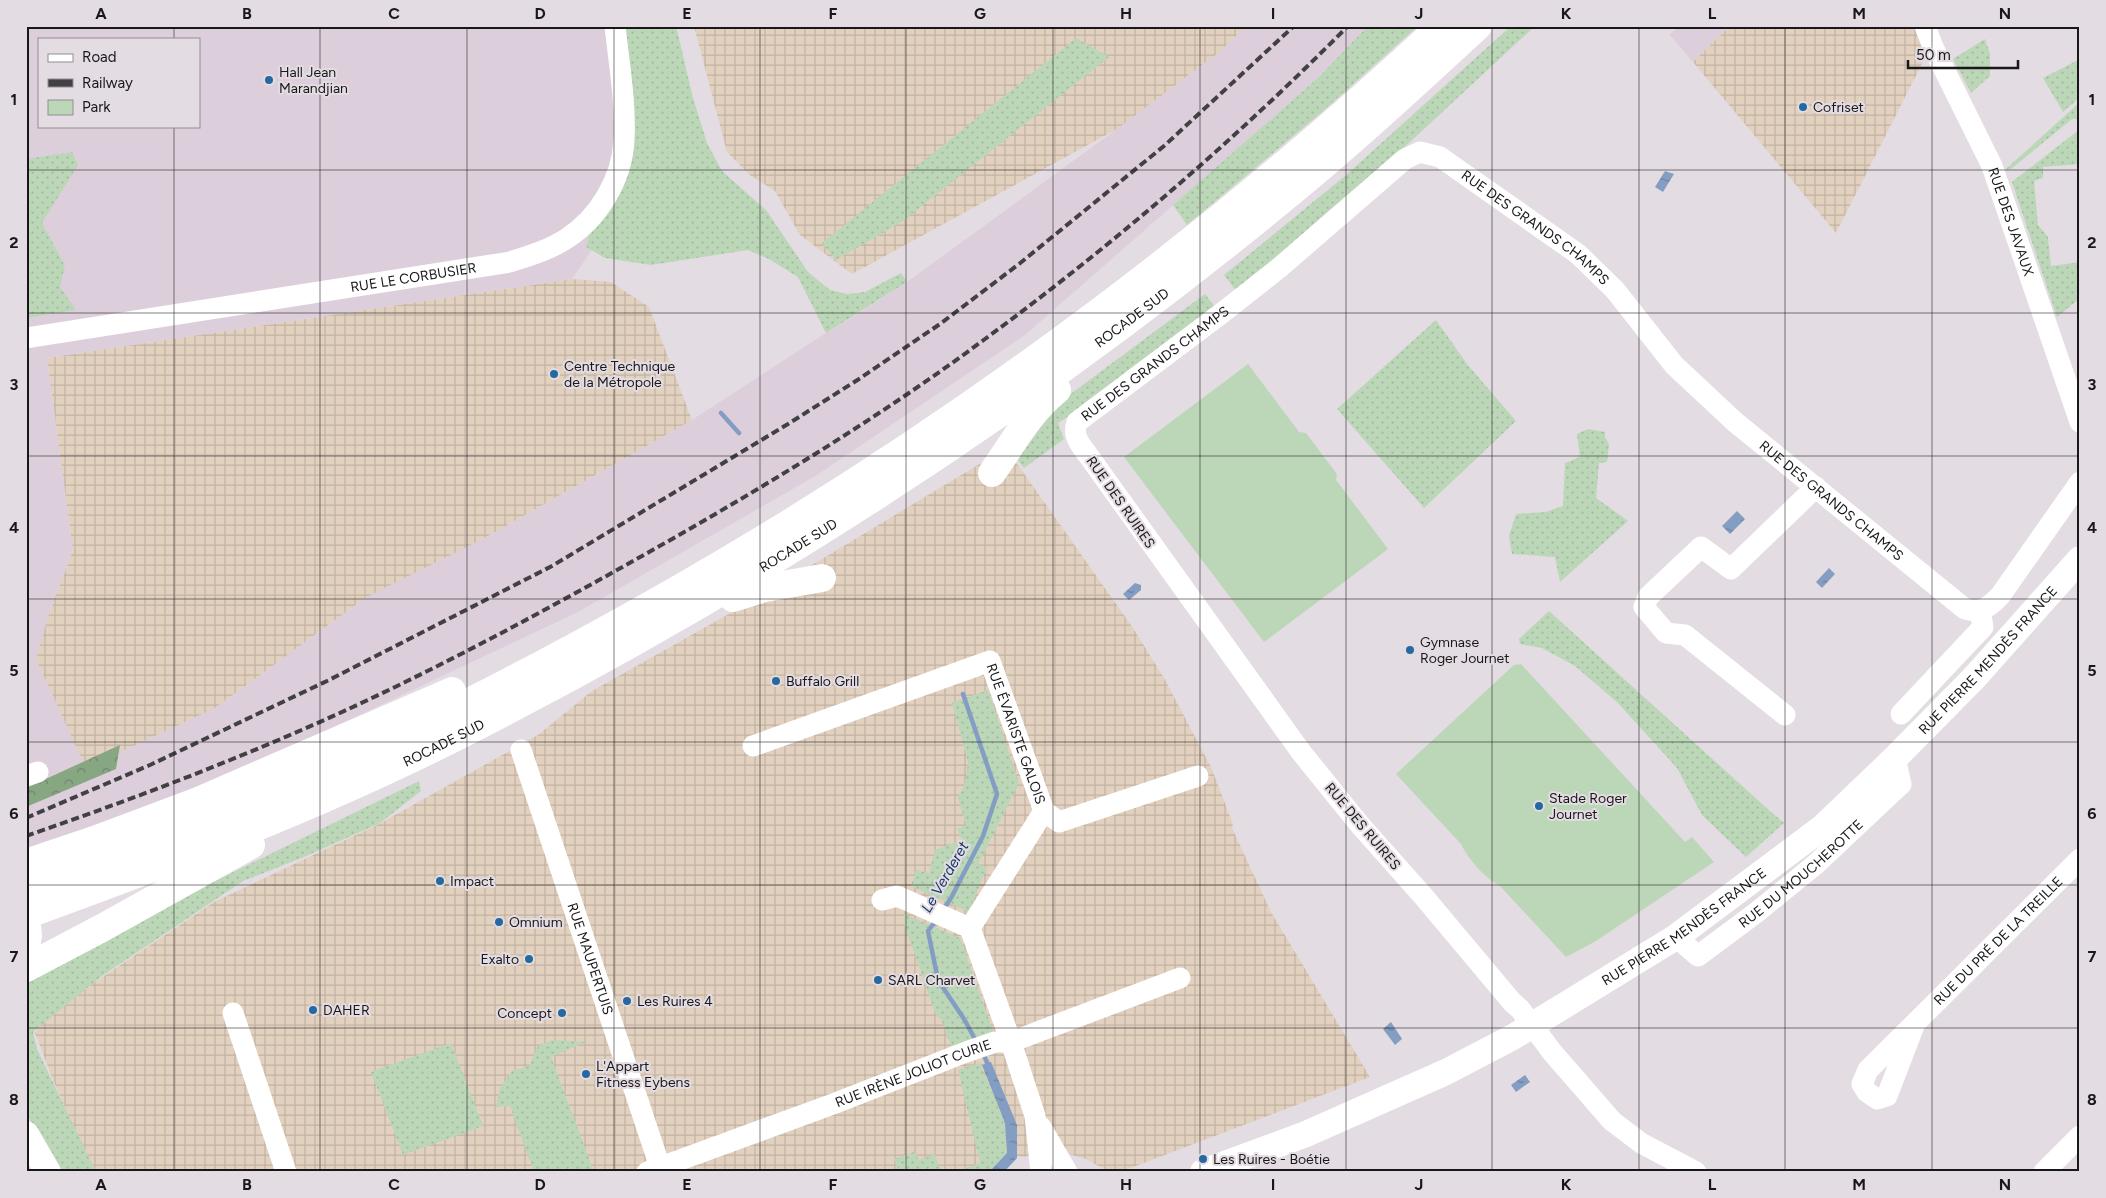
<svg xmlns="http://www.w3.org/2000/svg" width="2106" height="1198" viewBox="0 0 2106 1198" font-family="Figtree,sans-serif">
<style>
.built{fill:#dccfdb;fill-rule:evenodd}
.industrial{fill:url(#industrial-grid)}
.grass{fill:url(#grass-dots)}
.forest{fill:url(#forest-crowns)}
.park{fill:#bcd7b8}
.water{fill:url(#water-ripples)}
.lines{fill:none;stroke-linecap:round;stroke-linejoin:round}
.stream{stroke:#849ec3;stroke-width:4.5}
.minor{stroke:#fff;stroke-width:21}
.major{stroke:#fff;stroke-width:26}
.highway{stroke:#fff;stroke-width:28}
.rail{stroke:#434043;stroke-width:4;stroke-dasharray:8 4;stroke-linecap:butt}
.grid{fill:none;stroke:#191719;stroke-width:1;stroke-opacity:0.55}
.poi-dot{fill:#27699f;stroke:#e3dce2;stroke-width:2}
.labels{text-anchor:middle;stroke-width:4;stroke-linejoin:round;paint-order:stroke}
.poi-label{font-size:14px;fill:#191719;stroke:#e3dce2;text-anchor:start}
.street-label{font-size:14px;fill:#191719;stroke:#e3dce2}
.water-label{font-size:15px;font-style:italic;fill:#153867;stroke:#e3dce2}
.neatline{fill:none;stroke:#191719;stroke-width:2}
.grid-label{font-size:16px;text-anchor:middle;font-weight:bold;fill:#191719}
</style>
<defs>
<pattern id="industrial-grid" width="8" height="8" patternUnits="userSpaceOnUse" patternTransform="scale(1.25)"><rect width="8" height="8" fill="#e3d1c0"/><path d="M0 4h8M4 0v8" fill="none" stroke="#c2b3a4"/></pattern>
<pattern id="grass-dots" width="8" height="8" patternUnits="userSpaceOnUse" patternTransform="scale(1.25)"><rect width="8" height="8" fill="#bcd7b8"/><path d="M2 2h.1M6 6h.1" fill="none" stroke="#a1b89e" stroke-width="1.8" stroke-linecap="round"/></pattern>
<pattern id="forest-crowns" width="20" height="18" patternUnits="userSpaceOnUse" patternTransform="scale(1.25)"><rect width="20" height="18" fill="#87a682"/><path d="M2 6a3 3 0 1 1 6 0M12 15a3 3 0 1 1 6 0" fill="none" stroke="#6e866a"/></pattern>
<pattern id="water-ripples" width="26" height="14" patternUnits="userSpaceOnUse" patternTransform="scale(1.25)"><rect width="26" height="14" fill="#849ec3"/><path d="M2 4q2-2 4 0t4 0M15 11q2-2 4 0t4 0" fill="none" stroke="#6b809e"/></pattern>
</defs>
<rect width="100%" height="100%" fill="#e3dce2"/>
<!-- built -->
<path class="built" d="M 26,26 L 638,26 L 640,179 L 572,279 L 47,358 L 73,550 L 48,617 L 215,708 L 365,598 L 481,540 L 692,420 L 826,333 L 867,308 L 907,282 L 1117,129 L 1218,53 L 1246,26 L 1368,26 L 1319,77 L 1025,335 L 817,475 L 578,612 L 298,744 L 89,834 L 26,853 ZM 39,39 L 199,39 L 199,126 L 39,126 Z
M 1678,26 L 1730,26 L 1693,62 L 1670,35 Z"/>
<!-- industrial -->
<path class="industrial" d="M 694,26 L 1246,26 L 1218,53 L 1117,129 L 852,274 L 800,235 L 775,191 L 750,175 L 727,152 Z
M 1730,26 L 1924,26 L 1930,48 L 1836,233 L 1693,62 Z
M 572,279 L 611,282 L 649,307 L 692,420 L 481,540 L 365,598 L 215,708 L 86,768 L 36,659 L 48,617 L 73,550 L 47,358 Z
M 1006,448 L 1133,628 L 1164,678 L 1211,767 L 1233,824 L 1232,828 L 1271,912 L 1370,1077 L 1120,1172 L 1109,1172 L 1086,1159 L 1065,1153 L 1064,1149 L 1023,1157 L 1007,1154 L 989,1172 L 94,1172 L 53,1080 L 35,1033 L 42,1023 L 73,997 L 214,902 L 379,824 L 538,735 L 592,691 L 759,597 Z"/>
<!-- grass -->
<path class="grass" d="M 626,26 L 676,26 L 693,98 L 707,143 L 722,171 L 766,210 L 808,272 L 830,290 L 847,294 L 865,292 L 901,273 L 907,282 L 826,333 L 798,277 L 769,259 L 748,250 L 651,265 L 605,258 L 586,247 L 590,233 L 634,121 Z
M 1368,26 L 1418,26 L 1322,112 L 1187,225 L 1173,205 L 1319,77 Z
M 1511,26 L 1535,26 L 1409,143 L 1238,293 L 1224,275 L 1345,176 Z
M 1076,38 L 1109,57 L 903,221 L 836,260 L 822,243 Z
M 1985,39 L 1990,54 L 1990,76 L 1971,93 L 1953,59 Z
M 2080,59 L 2080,97 L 2063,112 L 2043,78 Z
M 2080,102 L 2080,119 L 2072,119 L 2011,169 L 2005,170 Z
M 2080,129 L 2080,164 L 2043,167 L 2043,178 L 2034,181 L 2038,225 L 2048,237 L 2051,266 L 2080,262 L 2080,298 L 2057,317 L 2012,182 Z
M 72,152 L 78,165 L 42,223 L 65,266 L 60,287 L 76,310 L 26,318 L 26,159 Z
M 1205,294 L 1215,307 L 1115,386 L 1058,423 L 1064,439 L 1024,468 L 1013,454 L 1068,396 Z
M 1436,320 L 1467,364 L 1516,421 L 1424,508 L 1337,409 Z
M 1588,429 L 1605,432 L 1605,437 L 1609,444 L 1607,462 L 1599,463 L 1596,498 L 1628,521 L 1560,582 L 1555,557 L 1512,554 L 1509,536 L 1516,514 L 1546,512 L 1563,506 L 1565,463 L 1580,457 L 1577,434 Z
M 1549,611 L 1771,812 L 1784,823 L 1746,857 L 1702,815 L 1677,768 L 1618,703 L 1575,666 L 1542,648 L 1520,644 L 1519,639 Z
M 988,690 L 1019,783 L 978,865 L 987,867 L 969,912 L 911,886 L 916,870 L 929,873 L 935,850 L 962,840 L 957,829 L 966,825 L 958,798 L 965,783 L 968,762 L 952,703 Z
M 419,781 L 421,791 L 380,823 L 304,857 L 243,881 L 102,976 L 33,1032 L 37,1049 L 96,1172 L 56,1172 L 26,1112 L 26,983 L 29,979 L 162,907 Z
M 904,914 L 960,938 L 993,1031 L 952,1049 L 941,1019 L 936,1015 L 904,924 Z
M 552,1040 L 585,1042 L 551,1057 L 594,1172 L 534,1172 L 510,1106 L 496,1107 L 500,1088 L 512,1071 L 529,1066 L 538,1046 Z
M 451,1043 L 483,1126 L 403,1155 L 371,1072 Z
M 980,1063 L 1005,1123 L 1007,1154 L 989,1172 L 957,1172 L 980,1163 L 958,1070 Z
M 914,1152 L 919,1160 L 935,1154 L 941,1172 L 899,1172 L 894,1159 Z"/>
<!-- forest -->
<path class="forest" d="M 120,745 L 116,769 L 26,807 L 26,788 Z"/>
<!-- park -->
<path class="park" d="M 1248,364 L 1299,432 L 1306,433 L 1337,474 L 1336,480 L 1388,549 L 1264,642 L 1124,457 Z
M 1521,664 L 1685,842 L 1692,837 L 1714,862 L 1596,941 L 1566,957 L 1500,886 C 1485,878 1468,859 1461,844 L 1396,774 L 1514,665 Z"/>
<!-- water -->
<path class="water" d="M 1665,171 L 1674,174 L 1663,192 L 1655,187 Z
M 1737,511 L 1745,519 L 1730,534 L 1722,526 Z
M 1829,568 L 1835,574 L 1822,588 L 1816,582 Z
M 1135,583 L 1141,585 L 1141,590 L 1129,600 L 1123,594 Z
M 1391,1022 L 1402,1039 L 1395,1045 L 1383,1029 Z
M 991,1062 L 1017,1125 L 1017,1158 L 1004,1172 L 989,1172 L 1007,1153 L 1005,1123 L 982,1065 Z
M 1525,1075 L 1530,1082 L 1516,1092 L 1511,1085 Z"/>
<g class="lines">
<!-- stream -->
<path class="stream" d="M 721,413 L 739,433
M 943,910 L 951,898 L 983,836 L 997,794 L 963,694
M 937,919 L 928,931 L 938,980 L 964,1019 L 976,1041
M 982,1052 L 990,1068"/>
<!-- minor -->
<g class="minor">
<path id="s1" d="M 1925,26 L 1933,47 L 1992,166 L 2080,422"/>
<path id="s2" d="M 26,338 L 510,262 C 529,256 549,250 566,239 C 599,218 622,179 624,140 C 626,102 619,64 615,26"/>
<path d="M 1901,714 L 1983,627 L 1980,611"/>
<path d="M 1785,715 L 1685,635 L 1666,633 L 1644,607 L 1648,597 L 1701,547 L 1731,569 L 1816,487"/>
<path id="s3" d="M 753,746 L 990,661 L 1044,811 L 970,928 L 1011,1042 L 1035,1116 L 1041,1172"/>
<path id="s4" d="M 521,750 L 660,1167"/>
<path d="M 26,776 L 38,772"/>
<path d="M 1044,811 L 1059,822 L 1198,776"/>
<path d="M 882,900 L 897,896 L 970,928"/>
<path id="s5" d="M 1676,937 L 1698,956 L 1757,912 L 1816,864 L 1901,784 L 1895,758"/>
<path d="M 233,1013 L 286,1172"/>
<path id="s6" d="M 1915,1023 L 1887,1096 L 1877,1099 L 1867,1092 L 1862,1084 L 1868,1070 L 2080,859"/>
<path d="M 1041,1127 L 1067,1172"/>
<path id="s7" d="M 647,1172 L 833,1104 L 966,1052 L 995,1042 L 1011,1042 L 1180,978"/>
<path id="s8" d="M 1696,1172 L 1641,1143 L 1612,1121 L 1552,1052 L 1520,1009 L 1512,1002 L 1424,897 L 1360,825 L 1301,752 L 1088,455 C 1080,444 1072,436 1077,422 L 1222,313 L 1279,268 L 1405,159 L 1420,152 L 1440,157 L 1578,254 L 1615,290 L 1674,365 L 1735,422 L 1965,609 C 1981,614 1989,607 2000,596 L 2080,482"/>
<path d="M 2044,1172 L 2080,1136"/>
</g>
<!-- major -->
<g class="major">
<path d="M 26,908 L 29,935 L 26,955"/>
<path d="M 26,1134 L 48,1172"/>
<path id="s9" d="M 1203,1172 L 1306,1134 L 1446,1072 L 1513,1037 L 1676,937 L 1823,827 L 1895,758 L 1974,678 L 2080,559"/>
</g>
<!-- highway -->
<g class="highway">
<path d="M 992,473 C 1014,442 1027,415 1057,390"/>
<path d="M 733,598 L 765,588 L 822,578"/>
<path d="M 26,863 L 94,840 L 198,801 L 452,691"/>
<path d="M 26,888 C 118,855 210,820 300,782 C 395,741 487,694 578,645 C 891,477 1181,267 1441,26"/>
<path id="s10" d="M 26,915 C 172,862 317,807 456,737 C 750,588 1023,412 1278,203 C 1347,147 1412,87 1478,26"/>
<path d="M 26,968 L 102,928 L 251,845"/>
</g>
<!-- rail -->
<path class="rail" d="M 26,818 L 150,765 L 329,680 L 552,566 L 788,424 L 859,379 L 940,324 L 1019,264 L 1164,146 L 1294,26
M 26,836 C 113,806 199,774 283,738 C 401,688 515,627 626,565 C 749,496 872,423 985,339 C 1114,244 1235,140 1348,26"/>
</g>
<!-- grid -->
<path class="grid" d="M 174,26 L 174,39M 320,26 L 320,1172M 467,26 L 467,1172M 614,26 L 614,1172M 760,26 L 760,1172M 906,26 L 906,1172M 1053,26 L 1053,1172M 1200,26 L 1200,1172M 1346,26 L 1346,1172M 1492,26 L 1492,1172M 1639,26 L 1639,1172M 1785,26 L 1785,1172M 1932,26 L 1932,1172M 174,126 L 174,1172M 26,170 L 2080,170M 26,313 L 2080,313M 26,456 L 2080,456M 26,599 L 2080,599M 26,742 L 2080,742M 26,885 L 2080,885M 26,1028 L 2080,1028"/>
<!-- markers -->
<g class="poi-dot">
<circle cx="269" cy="80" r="5"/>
<circle cx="1803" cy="107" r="5"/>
<circle cx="554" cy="374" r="5"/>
<circle cx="1410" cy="650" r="5"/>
<circle cx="776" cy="681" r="5"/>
<circle cx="1539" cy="806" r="5"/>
<circle cx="440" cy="881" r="5"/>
<circle cx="499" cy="922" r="5"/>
<circle cx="529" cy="959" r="5"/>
<circle cx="878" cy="980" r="5"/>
<circle cx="627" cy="1001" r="5"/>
<circle cx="313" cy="1010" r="5"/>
<circle cx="562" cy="1013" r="5"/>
<circle cx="586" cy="1074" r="5"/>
<circle cx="1203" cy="1159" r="5"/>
</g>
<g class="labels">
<!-- poi labels -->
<g class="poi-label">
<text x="279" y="77">Hall Jean<tspan x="279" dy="16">Marandjian</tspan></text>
<text x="1813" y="112">Cofriset</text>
<text x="564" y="371">Centre Technique<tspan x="564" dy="16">de la Métropole</tspan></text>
<text x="1420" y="647">Gymnase<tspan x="1420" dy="16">Roger Journet</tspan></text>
<text x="786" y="686">Buffalo Grill</text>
<text x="1549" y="803">Stade Roger<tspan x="1549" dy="16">Journet</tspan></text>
<text x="450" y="886">Impact</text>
<text x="509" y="927">Omnium</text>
<text x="519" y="964" text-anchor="end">Exalto</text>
<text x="888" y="985">SARL Charvet</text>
<text x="637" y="1006">Les Ruires 4</text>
<text x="323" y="1015">DAHER</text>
<text x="552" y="1018" text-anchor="end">Concept</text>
<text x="596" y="1071">L'Appart<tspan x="596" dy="16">Fitness Eybens</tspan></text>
<text x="1213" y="1164">Les Ruires - Boétie</text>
</g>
<!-- street labels -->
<g class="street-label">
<text dy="5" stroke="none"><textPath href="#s1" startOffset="214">RUE DES JAVAUX</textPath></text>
<text dy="5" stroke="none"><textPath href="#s8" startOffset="1560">RUE DES GRANDS CHAMPS</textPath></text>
<text dy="5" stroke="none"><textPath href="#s2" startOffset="392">RUE LE CORBUSIER</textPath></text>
<text dy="5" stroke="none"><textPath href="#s10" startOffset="1262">ROCADE SUD</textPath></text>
<text dy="5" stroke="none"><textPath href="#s8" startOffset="1081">RUE DES GRANDS CHAMPS</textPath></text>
<text dy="5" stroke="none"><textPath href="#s8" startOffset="1965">RUE DES GRANDS CHAMPS</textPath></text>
<text transform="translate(1121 502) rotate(55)" y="5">RUE DES RUIRES</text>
<text dy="5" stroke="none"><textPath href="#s10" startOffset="858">ROCADE SUD</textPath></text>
<text dy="5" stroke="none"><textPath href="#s9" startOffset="948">RUE PIERRE MENDÈS FRANCE</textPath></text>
<text dy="5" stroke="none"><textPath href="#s3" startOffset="329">RUE ÉVARISTE GALOIS</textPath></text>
<text dy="5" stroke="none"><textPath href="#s10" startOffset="452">ROCADE SUD</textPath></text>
<text transform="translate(1363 826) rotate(50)" y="5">RUE DES RUIRES</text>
<text dy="5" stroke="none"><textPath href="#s5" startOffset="161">RUE DU MOUCHEROTTE</textPath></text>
<text dy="5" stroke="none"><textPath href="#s9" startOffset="542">RUE PIERRE MENDÈS FRANCE</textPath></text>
<text dy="5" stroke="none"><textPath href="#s6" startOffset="309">RUE DU PRÉ DE LA TREILLE</textPath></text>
<text dy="5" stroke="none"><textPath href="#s4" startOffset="220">RUE MAUPERTUIS</textPath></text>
<text dy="5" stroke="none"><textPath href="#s7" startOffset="284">RUE IRÈNE JOLIOT CURIE</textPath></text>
</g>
<!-- water labels -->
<g class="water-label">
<text transform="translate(945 877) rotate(-60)" y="5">Le Verderet</text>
</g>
</g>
<!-- border -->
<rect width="2106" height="1198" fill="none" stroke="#e3dce2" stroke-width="55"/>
<!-- legend -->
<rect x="38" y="38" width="162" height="90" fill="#e3dce2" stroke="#928d92"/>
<rect x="48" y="54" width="25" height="8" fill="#ffffff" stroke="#928d92"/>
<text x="82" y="62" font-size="15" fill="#191719">Road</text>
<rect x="48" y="79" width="25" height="8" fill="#434043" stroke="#928d92"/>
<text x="82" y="88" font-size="15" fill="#191719">Railway</text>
<rect x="48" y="100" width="25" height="15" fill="#bcd7b8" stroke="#928d92"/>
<text x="82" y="112" font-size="15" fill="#191719">Park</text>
<!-- scale -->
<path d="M1908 60v8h110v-8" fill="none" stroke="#191719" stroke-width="2.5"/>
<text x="1916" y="60" font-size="15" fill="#191719" stroke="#e3dce2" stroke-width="4" paint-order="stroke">50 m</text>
<rect x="28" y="28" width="2050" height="1142" class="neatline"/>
<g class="grid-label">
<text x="101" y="19">A</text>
<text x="247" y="19">B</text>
<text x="394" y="19">C</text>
<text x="540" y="19">D</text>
<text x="687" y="19">E</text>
<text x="833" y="19">F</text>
<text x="980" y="19">G</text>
<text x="1126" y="19">H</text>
<text x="1273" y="19">I</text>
<text x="1419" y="19">J</text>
<text x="1566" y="19">K</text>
<text x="1712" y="19">L</text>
<text x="1859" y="19">M</text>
<text x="2005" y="19">N</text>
<text x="14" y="105">1</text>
<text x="2092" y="105">1</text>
<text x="14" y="248">2</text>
<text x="2092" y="248">2</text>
<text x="14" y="390">3</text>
<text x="2092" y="390">3</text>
<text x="14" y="533">4</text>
<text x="2092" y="533">4</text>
<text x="14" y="676">5</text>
<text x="2092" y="676">5</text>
<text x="14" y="819">6</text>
<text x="2092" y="819">6</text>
<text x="14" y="962">7</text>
<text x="2092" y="962">7</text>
<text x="14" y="1105">8</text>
<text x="2092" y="1105">8</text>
<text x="101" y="1190">A</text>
<text x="247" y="1190">B</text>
<text x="394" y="1190">C</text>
<text x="540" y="1190">D</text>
<text x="687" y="1190">E</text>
<text x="833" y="1190">F</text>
<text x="980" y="1190">G</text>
<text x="1126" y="1190">H</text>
<text x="1273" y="1190">I</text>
<text x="1419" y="1190">J</text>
<text x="1566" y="1190">K</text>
<text x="1712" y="1190">L</text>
<text x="1859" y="1190">M</text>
<text x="2005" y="1190">N</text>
</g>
</svg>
